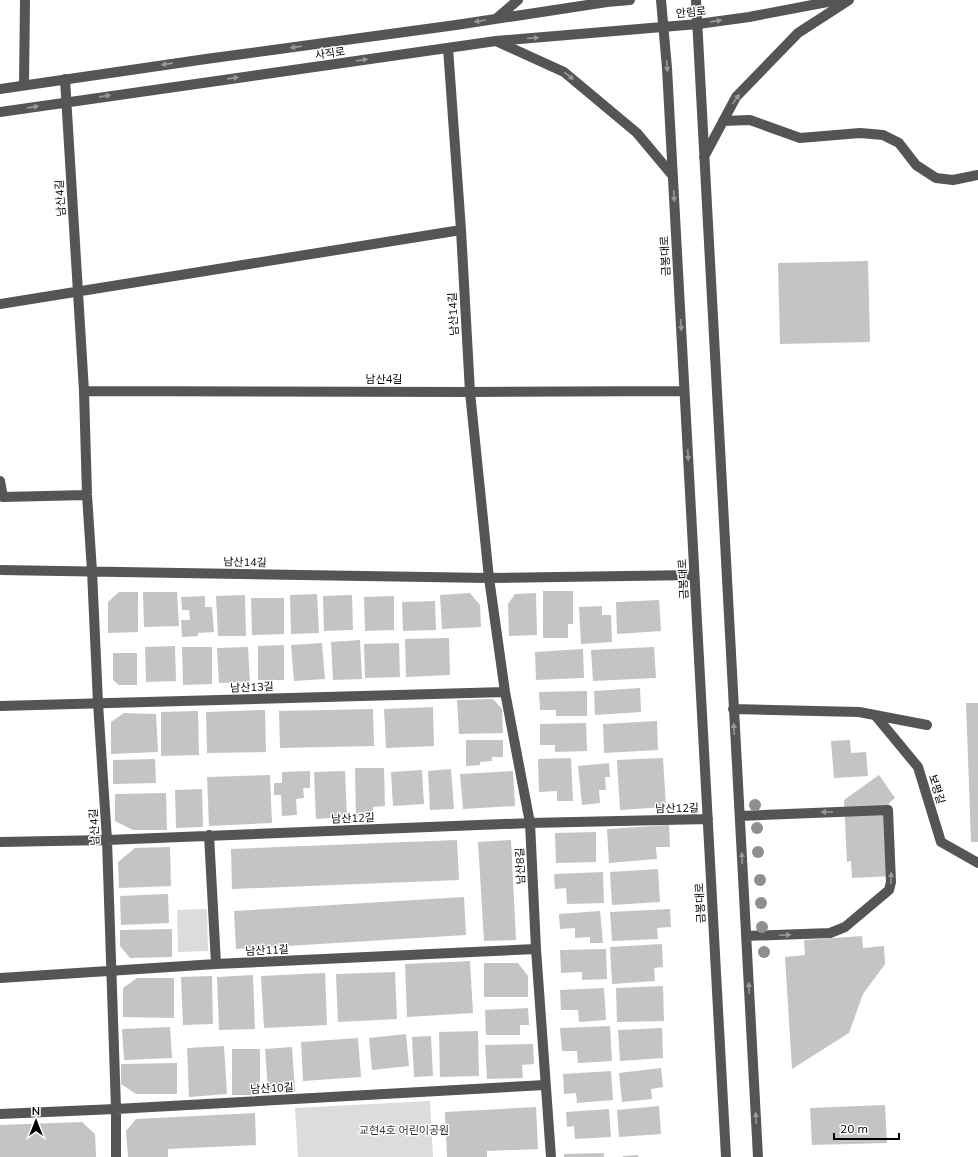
<svg xmlns="http://www.w3.org/2000/svg" width="978" height="1157" viewBox="0 0 978 1157" font-family="Mulish,'Noto Sans KR',sans-serif">
<style>
.green{fill:#dcdcdc}
.building{fill:#c4c4c4}
.lines{fill:none;stroke-linecap:round;stroke-linejoin:round}
.minor{stroke:#555;stroke-width:10}
.tree{fill:#8f8f8f}
.oneway{fill:#999}
.labels{text-anchor:middle;stroke-width:3;stroke-linejoin:round;paint-order:stroke}
.street-label{font-size:11px;fill:#000;stroke:#fff}
.park-label{font-size:11px;fill:#333;stroke:#fff}
</style>
<rect width="100%" height="100%" fill="#fff"/>
<!-- green -->
<path class="green" d="M 207,909 L 208,951 L 178,952 L 177,910 Z
M 430,1101 L 433,1157 L 298,1157 L 295,1108 Z"/>
<!-- building -->
<path class="building" d="M 868,261 L 870,342 L 780,344 L 778,263 Z
M 543,591 L 573,591 L 573,624 L 568,624 L 568,638 L 543,638 Z
M 119,592 L 138,592 L 138,632 L 108,633 L 108,602 Z
M 143,592 L 177,592 L 179,626 L 144,627 Z
M 470,593 L 480,605 L 481,627 L 442,629 L 440,595 Z
M 536,593 L 537,635 L 509,636 L 508,604 L 515,594 Z
M 317,594 L 319,633 L 291,634 L 290,595 Z
M 245,595 L 246,636 L 218,636 L 216,596 Z
M 352,595 L 353,630 L 324,631 L 323,596 Z
M 205,596 L 205,607 L 212,607 L 214,632 L 198,633 L 198,636 L 182,637 L 181,620 L 190,620 L 189,610 L 182,610 L 181,597 Z
M 394,596 L 394,630 L 365,631 L 364,597 Z
M 251,598 L 284,598 L 284,634 L 252,635 Z
M 659,600 L 661,631 L 617,634 L 616,602 Z
M 435,601 L 436,630 L 403,631 L 402,602 Z
M 602,606 L 602,615 L 611,615 L 612,642 L 581,644 L 579,607 Z
M 449,638 L 450,675 L 406,677 L 405,639 Z
M 360,640 L 362,679 L 333,680 L 331,642 Z
M 322,643 L 325,679 L 294,681 L 291,645 Z
M 399,643 L 400,677 L 365,678 L 364,644 Z
M 284,645 L 284,680 L 258,680 L 258,646 Z
M 175,646 L 176,681 L 146,682 L 145,647 Z
M 182,647 L 212,647 L 212,684 L 183,685 Z
M 248,647 L 250,682 L 219,683 L 217,648 Z
M 654,647 L 656,678 L 593,681 L 591,650 Z
M 583,649 L 584,678 L 536,680 L 535,652 Z
M 113,653 L 137,653 L 137,685 L 119,685 L 113,680 Z
M 640,688 L 641,712 L 595,715 L 594,691 Z
M 587,691 L 587,716 L 556,716 L 556,710 L 540,710 L 539,692 Z
M 493,699 L 502,709 L 503,733 L 459,734 L 457,700 Z
M 966,703 L 978,703 L 978,842 L 971,842 Z
M 433,707 L 434,746 L 386,748 L 384,709 Z
M 373,709 L 374,746 L 280,748 L 279,711 Z
M 265,710 L 266,752 L 207,753 L 206,712 Z
M 198,711 L 199,755 L 161,756 L 161,712 Z
M 124,713 L 156,714 L 158,752 L 111,754 L 111,722 Z
M 657,721 L 658,750 L 604,753 L 603,724 Z
M 586,723 L 587,751 L 555,752 L 555,745 L 540,745 L 540,724 Z
M 466,740 L 503,740 L 503,757 L 492,757 L 492,761 L 480,762 L 480,765 L 466,766 Z
M 850,740 L 851,753 L 866,752 L 868,776 L 834,778 L 831,741 Z
M 571,758 L 573,801 L 557,801 L 557,791 L 539,792 L 538,759 Z
M 663,758 L 666,807 L 620,810 L 617,760 Z
M 155,759 L 156,783 L 113,784 L 113,760 Z
M 609,763 L 610,777 L 605,777 L 606,790 L 599,790 L 600,803 L 582,805 L 578,766 Z
M 355,768 L 384,768 L 385,806 L 373,807 L 373,816 L 356,817 Z
M 451,769 L 454,809 L 430,810 L 428,771 Z
M 422,770 L 424,804 L 393,806 L 391,772 Z
M 310,771 L 310,788 L 303,788 L 304,798 L 296,799 L 297,815 L 282,816 L 281,795 L 274,795 L 274,783 L 282,783 L 282,772 Z
M 345,771 L 347,817 L 316,819 L 314,772 Z
M 513,771 L 515,806 L 463,809 L 460,774 Z
M 270,775 L 272,823 L 209,826 L 207,777 Z
M 879,775 L 895,798 L 889,803 L 893,876 L 852,878 L 851,861 L 847,862 L 844,800 Z
M 202,789 L 203,827 L 176,828 L 175,790 Z
M 166,793 L 167,830 L 133,830 L 115,821 L 115,794 Z
M 669,825 L 670,847 L 656,847 L 657,859 L 609,863 L 607,829 Z
M 596,832 L 596,862 L 556,863 L 555,833 Z
M 457,840 L 459,880 L 232,889 L 231,849 Z
M 511,840 L 516,940 L 484,941 L 478,842 Z
M 170,847 L 171,886 L 119,888 L 118,862 L 135,848 Z
M 658,869 L 660,902 L 612,905 L 610,872 Z
M 603,872 L 604,903 L 567,904 L 566,888 L 555,889 L 554,874 Z
M 168,894 L 169,923 L 121,925 L 120,896 Z
M 464,897 L 466,935 L 236,949 L 234,911 Z
M 670,909 L 671,927 L 657,928 L 658,939 L 612,941 L 610,912 Z
M 600,911 L 603,943 L 590,943 L 590,937 L 575,938 L 575,928 L 560,929 L 559,914 Z
M 172,929 L 172,957 L 130,958 L 120,946 L 120,930 Z
M 862,936 L 863,948 L 884,946 L 885,964 L 863,994 L 849,1033 L 792,1069 L 785,957 L 805,955 L 804,940 Z
M 662,944 L 663,967 L 654,968 L 655,981 L 612,984 L 610,947 Z
M 606,949 L 607,979 L 582,980 L 582,972 L 561,973 L 560,950 Z
M 470,961 L 473,1013 L 407,1017 L 405,964 Z
M 484,963 L 518,963 L 528,976 L 528,997 L 484,997 Z
M 395,972 L 397,1019 L 338,1022 L 336,974 Z
M 325,973 L 327,1025 L 264,1028 L 261,976 Z
M 253,975 L 255,1029 L 219,1030 L 217,977 Z
M 212,976 L 213,1024 L 183,1025 L 181,977 Z
M 137,978 L 174,978 L 174,1018 L 123,1017 L 123,988 Z
M 663,986 L 664,1021 L 617,1022 L 616,988 Z
M 604,988 L 606,1020 L 579,1022 L 578,1010 L 561,1010 L 560,990 Z
M 528,1008 L 529,1025 L 520,1025 L 520,1035 L 486,1035 L 485,1010 Z
M 610,1026 L 612,1061 L 578,1063 L 577,1051 L 562,1051 L 560,1028 Z
M 170,1027 L 172,1058 L 124,1060 L 122,1029 Z
M 662,1028 L 663,1058 L 620,1061 L 618,1030 Z
M 478,1031 L 479,1076 L 440,1077 L 439,1032 Z
M 406,1034 L 409,1066 L 372,1070 L 369,1038 Z
M 431,1036 L 433,1076 L 414,1077 L 412,1037 Z
M 358,1038 L 361,1077 L 303,1081 L 301,1042 Z
M 533,1044 L 534,1064 L 522,1065 L 523,1078 L 487,1079 L 485,1045 Z
M 224,1046 L 227,1094 L 189,1097 L 187,1048 Z
M 292,1047 L 295,1091 L 268,1093 L 265,1049 Z
M 232,1049 L 260,1049 L 260,1095 L 232,1095 Z
M 177,1063 L 177,1094 L 136,1094 L 121,1084 L 121,1064 Z
M 661,1068 L 663,1087 L 651,1089 L 652,1099 L 622,1102 L 619,1073 Z
M 611,1071 L 613,1100 L 577,1103 L 576,1093 L 564,1094 L 563,1074 Z
M 885,1105 L 887,1143 L 812,1145 L 810,1108 Z
M 659,1106 L 661,1134 L 619,1137 L 617,1110 Z
M 536,1107 L 538,1149 L 487,1151 L 487,1157 L 447,1157 L 445,1112 Z
M 609,1109 L 611,1137 L 575,1139 L 574,1126 L 567,1127 L 566,1112 Z
M 255,1113 L 256,1145 L 168,1149 L 168,1157 L 128,1157 L 126,1131 L 136,1119 Z
M 82,1122 L 95,1134 L 96,1157 L 0,1157 L 0,1125 Z
M 604,1153 L 604,1157 L 564,1157 L 564,1154 Z
M 638,1155 L 638,1157 L 623,1157 L 623,1156 Z"/>
<g class="lines">
<!-- minor -->
<path class="minor" d="M 661,0 L 667,68 L 726,1157
M 696,0 L 758,1157
M 497,18 L 518,0
M 498,42 L 564,72 L 637,133 L 673,176
M 448,48 L 461,230 L 470,392 L 489,578 L 505,692 L 530,823 L 536,949 L 551,1157
M 65,79 L 84,391 L 87,495 L 92,571 L 98,703 L 107,840 L 116,1109 L 116,1157
M 24,85 L 25,0
M 0,89 L 206,59 L 456,25 L 607,2 L 630,0
M 0,112 L 496,41 L 698,24 L 749,17 L 838,0
M 723,121 L 750,120 L 800,138 L 860,133 L 883,135 L 899,143 L 916,165 L 936,178 L 953,180 L 978,175
M 704,157 L 736,97 L 798,33 L 849,0
M 0,304 L 461,230
M 84,391 L 470,392 L 684,391
M 0,481 L 3,497 L 87,495
M 0,570 L 489,578 L 694,575
M 0,706 L 505,692
M 733,709 L 859,712 L 927,725
M 875,715 L 918,767 L 941,842 L 978,863
M 740,816 L 888,810 L 891,882 L 889,890 L 845,927 L 830,933 L 746,936
M 209,835 L 216,964
M 0,842 L 107,840 L 530,823 L 708,819
M 0,978 L 216,964 L 536,949
M 0,1114 L 116,1109 L 545,1085"/>
</g>
<!-- trees -->
<g class="tree">
<circle cx="755" cy="805" r="6"/>
<circle cx="757" cy="828" r="6"/>
<circle cx="758" cy="852" r="6"/>
<circle cx="760" cy="880" r="6"/>
<circle cx="761" cy="903" r="6"/>
<circle cx="762" cy="927" r="6"/>
<circle cx="764" cy="952" r="6"/>
</g>
<!-- one-way arrows -->
<defs><path id="oneway-solid" d="M-6-.8H1V-3.2L6.5 0L1 3.2V.8H-6Z"/></defs>
<g class="oneway">
<use href="#oneway-solid" transform="translate(480 21) rotate(171)"/>
<use href="#oneway-solid" transform="translate(716 21) rotate(-8)"/>
<use href="#oneway-solid" transform="translate(533 38) rotate(-5)"/>
<use href="#oneway-solid" transform="translate(296 47) rotate(172)"/>
<use href="#oneway-solid" transform="translate(362 60) rotate(-8)"/>
<use href="#oneway-solid" transform="translate(167 64) rotate(172)"/>
<use href="#oneway-solid" transform="translate(667 66) rotate(86)"/>
<use href="#oneway-solid" transform="translate(569 76) rotate(39)"/>
<use href="#oneway-solid" transform="translate(233 78) rotate(-8)"/>
<use href="#oneway-solid" transform="translate(105 96) rotate(-8)"/>
<use href="#oneway-solid" transform="translate(736 99) rotate(-55)"/>
<use href="#oneway-solid" transform="translate(33 107) rotate(-8)"/>
<use href="#oneway-solid" transform="translate(674 196) rotate(87)"/>
<use href="#oneway-solid" transform="translate(681 325) rotate(87)"/>
<use href="#oneway-solid" transform="translate(688 455) rotate(87)"/>
<use href="#oneway-solid" transform="translate(734 729) rotate(-93)"/>
<use href="#oneway-solid" transform="translate(827 812) rotate(178)"/>
<use href="#oneway-solid" transform="translate(742 858) rotate(-93)"/>
<use href="#oneway-solid" transform="translate(891 878) rotate(-87)"/>
<use href="#oneway-solid" transform="translate(785 935) rotate(-3)"/>
<use href="#oneway-solid" transform="translate(749 988) rotate(-93)"/>
<use href="#oneway-solid" transform="translate(756 1118) rotate(-93)"/>
</g>
<g class="labels">
<!-- street labels -->
<g class="street-label">
<text transform="translate(691 12) rotate(-6)" y="4">안림로</text>
<text transform="translate(330 53) rotate(-8)" y="4">사직로</text>
<text transform="translate(60 198) rotate(-94)" y="4">남산4길</text>
<text transform="translate(665 256) rotate(-93)" y="4">금봉대로</text>
<text transform="translate(453 314) rotate(-93)" y="4">남산14길</text>
<text x="384" y="383">남산4길</text>
<text transform="translate(245 562) rotate(1)" y="4">남산14길</text>
<text transform="translate(683 579) rotate(-93)" y="4">금봉대로</text>
<text transform="translate(252 687) rotate(-2)" y="4">남산13길</text>
<text transform="translate(937 789) rotate(73)" y="4">보평길</text>
<text transform="translate(677 808) rotate(-1)" y="4">남산12길</text>
<text transform="translate(353 818) rotate(-2)" y="4">남산12길</text>
<text transform="translate(94 827) rotate(-93)" y="4">남산4길</text>
<text transform="translate(520 866) rotate(-92)" y="4">남산8길</text>
<text transform="translate(700 903) rotate(-93)" y="4">금봉대로</text>
<text transform="translate(267 950) rotate(-3)" y="4">남산11길</text>
<text transform="translate(272 1088) rotate(-3)" y="4">남산10길</text>
</g>
<!-- park labels -->
<g class="park-label">
<text x="404" y="1134">교현4호 어린이공원</text>
</g>
</g>
<!-- north arrow -->
<g transform="translate(36 1121)" stroke="#ffffff" stroke-width="3" paint-order="stroke">
<path d="M0-3L7 15L0 10L-7 15Z" fill="#000000"/>
<text y="-6" font-size="11" font-weight="bold" text-anchor="middle" fill="#000000">N</text>
</g>
<!-- scale -->
<path d="M834 1133v6h65v-6" fill="none" stroke="#000000" stroke-width="2"/>
<text x="840" y="1133" font-size="12" fill="#000000" stroke="#ffffff" stroke-width="3" paint-order="stroke">20 m</text>
</svg>
